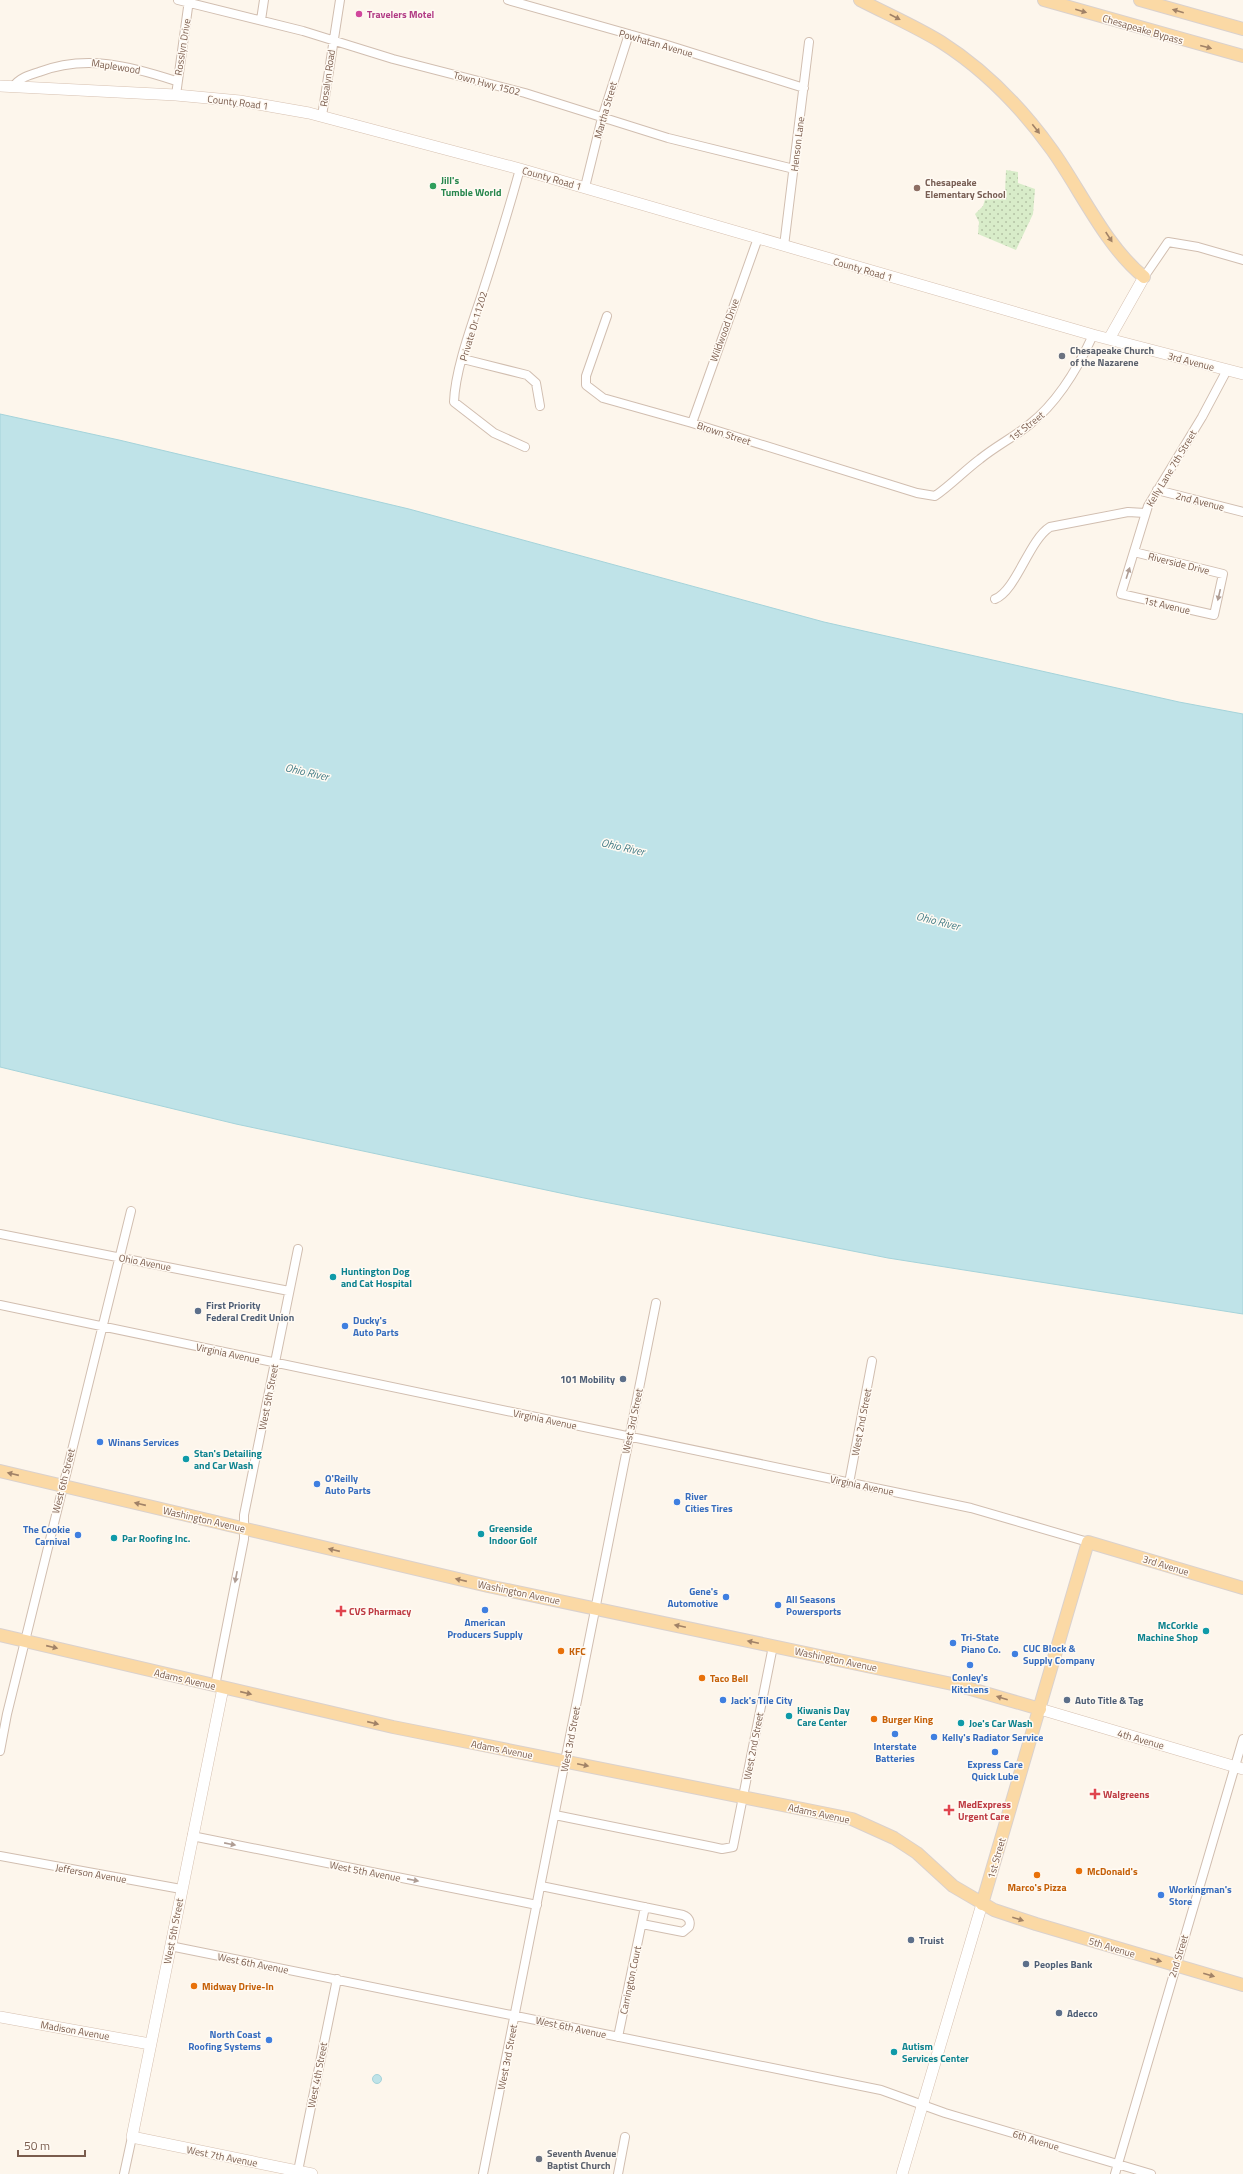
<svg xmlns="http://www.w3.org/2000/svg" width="1243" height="2174" viewBox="0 0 1243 2174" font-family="'Titillium Web',sans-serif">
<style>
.park{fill:url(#park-dots)}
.water{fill:#bfe3e8;stroke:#a5d3da}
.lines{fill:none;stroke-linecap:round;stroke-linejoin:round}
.street-casing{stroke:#d1beb0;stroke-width:10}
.secondary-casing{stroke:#d6c0b0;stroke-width:12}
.primary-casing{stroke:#dad1cd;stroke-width:14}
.street{stroke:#fff;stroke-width:8}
.secondary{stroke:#fff;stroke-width:11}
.primary{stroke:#fbd9a5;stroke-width:12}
.oneway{fill:#a18267}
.oneway2{fill:#af9d94}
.hotel-dot{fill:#d1479c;stroke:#fffaf3;stroke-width:1.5}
.leisure-dot{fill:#2e9e5b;stroke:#fffaf3;stroke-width:1.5}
.education-dot{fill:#8d6e63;stroke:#fffaf3;stroke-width:1.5}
.worship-dot{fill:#6b7280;stroke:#fffaf3;stroke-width:1.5}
.culture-dot{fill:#0f9aa8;stroke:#fffaf3;stroke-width:1.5}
.service-dot{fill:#5c6f8a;stroke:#fffaf3;stroke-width:1.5}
.shop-dot{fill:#3f7fe0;stroke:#fffaf3;stroke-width:1.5}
.health-dot{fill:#e0444e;stroke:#fffaf3;stroke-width:1.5}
.food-dot{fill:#e8710a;stroke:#fffaf3;stroke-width:1.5}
.labels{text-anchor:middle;stroke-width:3;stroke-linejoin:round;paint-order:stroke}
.hotel-label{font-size:10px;font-weight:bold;fill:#b23c85;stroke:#fffaf3;text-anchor:start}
.street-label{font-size:10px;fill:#7a5c4d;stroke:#fffaf3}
.leisure-label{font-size:10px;font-weight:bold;fill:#27864d;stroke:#fffaf3;text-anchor:start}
.education-label{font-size:10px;font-weight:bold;fill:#785e54;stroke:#fffaf3;text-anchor:start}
.worship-label{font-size:10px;font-weight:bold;fill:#5b616d;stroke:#fffaf3;text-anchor:start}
.culture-label{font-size:10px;font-weight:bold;fill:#0d838f;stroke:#fffaf3;text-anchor:start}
.service-label{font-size:10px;font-weight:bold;fill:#4e5e75;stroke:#fffaf3;text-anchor:start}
.shop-label{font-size:10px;font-weight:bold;fill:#366cbe;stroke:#fffaf3;text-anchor:start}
.health-label{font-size:10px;font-weight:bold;fill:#be3a42;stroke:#fffaf3;text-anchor:start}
.food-label{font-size:10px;font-weight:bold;fill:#c56008;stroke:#fffaf3;text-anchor:start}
.water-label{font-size:11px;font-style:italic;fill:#437c86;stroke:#fffaf3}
</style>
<defs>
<pattern id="park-dots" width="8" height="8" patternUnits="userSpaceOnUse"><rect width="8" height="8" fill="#d8ecc9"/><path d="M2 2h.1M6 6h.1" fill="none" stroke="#b4c2a5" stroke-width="1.8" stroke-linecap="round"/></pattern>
</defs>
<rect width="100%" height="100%" fill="#fdf6ec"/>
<!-- park -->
<path class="park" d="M 1006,170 L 1018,172 L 1018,183 L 1035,189 L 1033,214 L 1016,250 L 978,234 L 979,222 L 975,214 L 983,206 L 986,196 L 1005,193 Z"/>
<!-- water -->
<path class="water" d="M 0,414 L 119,440 L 409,509 L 824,622 L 1179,702 L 1243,714 L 1243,1314 L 888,1258 L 579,1197 L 236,1124 L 0,1067 Z
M372.5 2079a4.5 4.5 0 1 1 9 0a4.5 4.5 0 1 1-9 0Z"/>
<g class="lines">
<defs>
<path id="street" d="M 178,0 L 303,31 L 393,59 L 525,93 L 668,138 L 794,169
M 508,0 L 664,44 L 804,88
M 261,20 L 264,0
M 13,87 C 19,78 29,75 39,72 C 86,54 130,66 176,81
M 176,95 L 189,0
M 322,116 L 340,0
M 520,169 C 508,212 495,254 481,297 C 471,327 455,371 454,402 L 494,433 L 525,447
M 585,187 L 602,118 L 629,34
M 784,246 L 809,42
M 1144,277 L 1168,242 L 1198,247 L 1243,260
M 607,316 L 586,376 L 586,385 L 603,398 L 692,423 L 917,493 L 935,496 C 951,485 964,471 980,459 C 996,446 1014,437 1030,424 C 1059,401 1078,368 1093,335
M 463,359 L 527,375 L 536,383 L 540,406
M 692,423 L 758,238
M 1157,490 L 1243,512
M 1134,552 L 1223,574 L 1214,615 L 1121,594 L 1148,506 L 1202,417 L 1227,370
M 995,599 C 1016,591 1029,540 1050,527 L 1128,512 L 1145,513
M 0,1234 L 289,1291
M 0,1305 L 971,1508 L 1088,1542
M 849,1483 L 872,1361
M 215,1686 L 244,1539 L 244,1515 L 298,1249
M 0,1751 L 7,1714 L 131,1211
M 555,1815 L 713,1847 L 722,1849 L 733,1847 L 773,1646
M 192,1836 L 537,1905
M 0,1856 L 181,1889
M 541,1886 L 683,1915 C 689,1917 691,1922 689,1927 L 683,1932 L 642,1924
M 170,1946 L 881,2090 L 945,2113 L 1151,2174
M 618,2037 L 645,1907
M 298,2171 L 337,1979
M 124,2174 L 132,2137
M 483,2174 L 656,1303
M 618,2174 L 625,2137
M 1115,2174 L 1243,1739"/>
<path id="secondary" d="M 0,86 L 176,95 L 240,101 L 309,113 L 520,169 L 1093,335 L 1243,374
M 1109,339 L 1144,277
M 223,1688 L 132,2137 L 312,2174
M 1040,1709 L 1243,1769
M 0,2017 L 150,2044
M 902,2174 L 982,1904"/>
<path id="primary" d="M 860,0 C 887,14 915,26 941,42 C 985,70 1021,107 1052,150 C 1080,189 1106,247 1144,277
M 1044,0 L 1243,56
M 1140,0 L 1243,29
M 0,1471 L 488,1586 L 957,1685 L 1040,1709
M 0,1635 L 393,1727 L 852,1819 L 894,1838 L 917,1853 L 953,1886 L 994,1910 L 1036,1924 L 1243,1985
M 982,1904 L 1088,1542 L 1243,1588"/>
</defs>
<!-- street casing -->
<use href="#street" class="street-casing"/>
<!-- secondary casing -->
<use href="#secondary" class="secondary-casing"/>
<!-- primary casing -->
<use href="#primary" class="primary-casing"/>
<!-- street -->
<use href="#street" class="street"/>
<!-- secondary -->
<use href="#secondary" class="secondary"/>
<!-- primary -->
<use href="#primary" class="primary"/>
</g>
<!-- one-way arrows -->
<defs><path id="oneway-solid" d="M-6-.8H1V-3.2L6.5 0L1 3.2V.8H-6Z"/></defs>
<g class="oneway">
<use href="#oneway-solid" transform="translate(1081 11) rotate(16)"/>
<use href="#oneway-solid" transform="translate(1178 11) rotate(-164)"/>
<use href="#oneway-solid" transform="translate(895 17) rotate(27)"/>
<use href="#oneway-solid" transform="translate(1206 47) rotate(15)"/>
<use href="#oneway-solid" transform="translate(1036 129) rotate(52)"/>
<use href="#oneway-solid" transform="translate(1109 237) rotate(57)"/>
<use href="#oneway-solid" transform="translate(13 1474) rotate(-167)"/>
<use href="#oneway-solid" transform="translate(140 1504) rotate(-167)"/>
<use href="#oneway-solid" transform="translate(334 1550) rotate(-167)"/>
<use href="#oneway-solid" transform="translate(461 1580) rotate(-167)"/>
<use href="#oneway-solid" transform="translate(680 1626) rotate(-168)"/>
<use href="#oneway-solid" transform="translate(753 1642) rotate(-168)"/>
<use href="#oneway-solid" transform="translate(52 1647) rotate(13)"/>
<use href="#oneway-solid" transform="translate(246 1693) rotate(13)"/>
<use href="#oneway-solid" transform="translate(1002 1698) rotate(-163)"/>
<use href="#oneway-solid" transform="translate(373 1723) rotate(13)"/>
<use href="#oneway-solid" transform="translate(583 1765) rotate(12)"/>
<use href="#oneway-solid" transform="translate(1018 1919) rotate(17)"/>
<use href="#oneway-solid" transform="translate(1156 1960) rotate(16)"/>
<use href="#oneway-solid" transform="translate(1209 1975) rotate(16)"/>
</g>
<g class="oneway2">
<use href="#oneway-solid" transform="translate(1128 573) rotate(-72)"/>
<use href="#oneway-solid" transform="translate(1219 595) rotate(103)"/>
<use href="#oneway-solid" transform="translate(236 1577) rotate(101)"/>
<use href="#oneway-solid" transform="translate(230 1844) rotate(11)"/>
<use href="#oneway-solid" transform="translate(413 1880) rotate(11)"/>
</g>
<!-- markers -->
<circle class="hotel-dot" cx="359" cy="14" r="4"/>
<circle class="leisure-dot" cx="433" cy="186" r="4"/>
<circle class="education-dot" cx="917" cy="188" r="4"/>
<g class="worship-dot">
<circle cx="1062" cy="356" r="4"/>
<circle cx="539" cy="2159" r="4"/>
</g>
<g class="culture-dot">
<circle cx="333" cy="1277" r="4"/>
<circle cx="186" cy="1459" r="4"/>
<circle cx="481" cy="1534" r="4"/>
<circle cx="114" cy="1538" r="4"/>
<circle cx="1206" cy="1631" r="4"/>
<circle cx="789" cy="1716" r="4"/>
<circle cx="961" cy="1723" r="4"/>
<circle cx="894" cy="2052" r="4"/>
</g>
<g class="service-dot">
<circle cx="198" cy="1311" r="4"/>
<circle cx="623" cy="1379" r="4"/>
<circle cx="1067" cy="1700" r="4"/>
<circle cx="911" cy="1940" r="4"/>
<circle cx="1026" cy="1964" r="4"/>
<circle cx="1059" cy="2013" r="4"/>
</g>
<g class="shop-dot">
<circle cx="345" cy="1326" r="4"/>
<circle cx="100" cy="1442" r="4"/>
<circle cx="317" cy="1484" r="4"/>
<circle cx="677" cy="1502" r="4"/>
<circle cx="78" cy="1535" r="4"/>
<circle cx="726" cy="1597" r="4"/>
<circle cx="778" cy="1605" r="4"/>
<circle cx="485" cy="1610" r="4"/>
<circle cx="953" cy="1643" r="4"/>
<circle cx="1015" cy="1654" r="4"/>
<circle cx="970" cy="1665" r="4"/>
<circle cx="723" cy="1700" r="4"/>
<circle cx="895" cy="1734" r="4"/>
<circle cx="934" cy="1737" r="4"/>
<circle cx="995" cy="1752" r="4"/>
<circle cx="1161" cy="1895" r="4"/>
<circle cx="269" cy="2040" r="4"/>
</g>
<g class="health-dot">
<path d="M339 1605h4v4h4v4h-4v4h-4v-4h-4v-4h4z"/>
<path d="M1093 1788h4v4h4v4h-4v4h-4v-4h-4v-4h4z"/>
<path d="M947 1804h4v4h4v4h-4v4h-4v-4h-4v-4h4z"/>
</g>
<g class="food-dot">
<circle cx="561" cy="1651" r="4"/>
<circle cx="702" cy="1678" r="4"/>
<circle cx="874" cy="1719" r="4"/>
<circle cx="1079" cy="1871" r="4"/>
<circle cx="1037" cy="1875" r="4"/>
<circle cx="194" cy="1986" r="4"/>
</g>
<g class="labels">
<!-- hotel labels -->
<g class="hotel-label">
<text x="367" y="18">Travelers Motel</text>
</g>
<!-- street labels -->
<g class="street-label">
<text transform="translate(1143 29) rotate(16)" y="4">Chesapeake Bypass</text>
<text transform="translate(656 43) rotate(16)" y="4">Powhatan Avenue</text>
<text transform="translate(182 47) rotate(-81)" y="4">Rosslyn Drive</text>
<text transform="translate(116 66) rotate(9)" y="4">Maplewood</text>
<text transform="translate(327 78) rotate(-82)" y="4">Rosalyn Road</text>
<text transform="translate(487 83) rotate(15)" y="4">Town Hwy 1502</text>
<text transform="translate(238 102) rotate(7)" y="4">County Road 1</text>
<text transform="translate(605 110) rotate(-74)" y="4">Martha Street</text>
<text transform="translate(797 144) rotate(-83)" y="4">Henson Lane</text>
<text transform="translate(552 178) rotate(16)" y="4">County Road 1</text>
<text transform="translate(863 269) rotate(16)" y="4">County Road 1</text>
<text transform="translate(473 326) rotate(-73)" y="4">Private Dr 11202</text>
<text transform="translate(724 330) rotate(-70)" y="4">Wildwood Drive</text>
<text transform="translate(1191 361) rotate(15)" y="4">3rd Avenue</text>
<text transform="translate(1026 426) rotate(-38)" y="4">1st Street</text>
<text transform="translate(724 433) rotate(18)" y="4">Brown Street</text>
<text transform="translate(1171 468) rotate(-59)" y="4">Kelly Lane 7th Street</text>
<text transform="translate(1200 501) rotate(14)" y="4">2nd Avenue</text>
<text transform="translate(1179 563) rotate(14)" y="4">Riverside Drive</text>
<text transform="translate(1167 605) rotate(13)" y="4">1st Avenue</text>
<text transform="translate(145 1262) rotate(11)" y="4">Ohio Avenue</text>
<text transform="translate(228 1353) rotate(12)" y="4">Virginia Avenue</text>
<text transform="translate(268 1397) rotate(-79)" y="4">West 5th Street</text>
<text transform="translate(545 1419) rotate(12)" y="4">Virginia Avenue</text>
<text transform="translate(632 1421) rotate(-78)" y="4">West 3rd Street</text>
<text transform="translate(861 1422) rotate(-79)" y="4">West 2nd Street</text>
<text transform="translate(63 1481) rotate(-76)" y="4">West 6th Street</text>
<text transform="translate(862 1485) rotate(12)" y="4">Virginia Avenue</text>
<text transform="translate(204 1519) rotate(13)" y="4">Washington Avenue</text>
<text transform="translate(1166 1565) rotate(17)" y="4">3rd Avenue</text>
<text transform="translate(519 1592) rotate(12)" y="4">Washington Avenue</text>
<text transform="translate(836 1659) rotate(12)" y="4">Washington Avenue</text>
<text transform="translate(185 1679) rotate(13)" y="4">Adams Avenue</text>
<text transform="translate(570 1739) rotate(-79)" y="4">West 3rd Street</text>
<text transform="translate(1141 1739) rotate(16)" y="4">4th Avenue</text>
<text transform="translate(753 1746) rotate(-79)" y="4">West 2nd Street</text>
<text transform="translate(502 1749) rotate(11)" y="4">Adams Avenue</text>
<text transform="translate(819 1813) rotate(12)" y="4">Adams Avenue</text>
<text transform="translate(996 1858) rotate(-74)" y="4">1st Street</text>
<text transform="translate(365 1871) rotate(11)" y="4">West 5th Avenue</text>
<text transform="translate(91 1873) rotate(10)" y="4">Jefferson Avenue</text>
<text transform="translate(173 1931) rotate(-79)" y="4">West 5th Street</text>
<text transform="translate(1112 1947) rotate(17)" y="4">5th Avenue</text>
<text transform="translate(1178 1956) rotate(-73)" y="4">2nd Street</text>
<text transform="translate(253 1963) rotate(11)" y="4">West 6th Avenue</text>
<text transform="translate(630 1980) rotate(-78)" y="4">Carrington Court</text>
<text transform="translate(571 2027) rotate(12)" y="4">West 6th Avenue</text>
<text transform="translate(75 2030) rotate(10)" y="4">Madison Avenue</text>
<text transform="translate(507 2057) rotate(-79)" y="4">West 3rd Street</text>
<text transform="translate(317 2075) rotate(-79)" y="4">West 4th Street</text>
<text transform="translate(1036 2140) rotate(17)" y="4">6th Avenue</text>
<text transform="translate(222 2156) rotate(11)" y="4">West 7th Avenue</text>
</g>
<!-- leisure labels -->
<g class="leisure-label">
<text x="441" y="184">Jill's<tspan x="441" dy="12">Tumble World</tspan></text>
</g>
<!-- education labels -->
<g class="education-label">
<text x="925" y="186">Chesapeake<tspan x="925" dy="12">Elementary School</tspan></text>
</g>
<!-- worship labels -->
<g class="worship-label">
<text x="1070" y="354">Chesapeake Church<tspan x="1070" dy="12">of the Nazarene</tspan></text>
<text x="547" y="2157">Seventh Avenue<tspan x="547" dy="12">Baptist Church</tspan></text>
</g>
<!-- culture labels -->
<g class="culture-label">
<text x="341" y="1275">Huntington Dog<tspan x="341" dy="12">and Cat Hospital</tspan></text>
<text x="194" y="1457">Stan's Detailing<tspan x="194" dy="12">and Car Wash</tspan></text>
<text x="489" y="1532">Greenside<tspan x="489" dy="12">Indoor Golf</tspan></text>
<text x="122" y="1542">Par Roofing Inc.</text>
<text x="1198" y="1629" text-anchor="end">McCorkle<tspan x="1198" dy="12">Machine Shop</tspan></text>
<text x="797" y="1714">Kiwanis Day<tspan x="797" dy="12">Care Center</tspan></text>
<text x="969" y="1727">Joe's Car Wash</text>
<text x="902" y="2050">Autism<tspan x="902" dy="12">Services Center</tspan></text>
</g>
<!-- service labels -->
<g class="service-label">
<text x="206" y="1309">First Priority<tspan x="206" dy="12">Federal Credit Union</tspan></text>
<text x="615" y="1383" text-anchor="end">101 Mobility</text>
<text x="1075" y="1704">Auto Title &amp; Tag</text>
<text x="919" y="1944">Truist</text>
<text x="1034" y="1968">Peoples Bank</text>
<text x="1067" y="2017">Adecco</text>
</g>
<!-- shop labels -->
<g class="shop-label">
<text x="353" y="1324">Ducky's<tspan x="353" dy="12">Auto Parts</tspan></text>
<text x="108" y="1446">Winans Services</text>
<text x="325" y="1482">O'Reilly<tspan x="325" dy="12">Auto Parts</tspan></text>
<text x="685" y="1500">River<tspan x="685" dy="12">Cities Tires</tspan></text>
<text x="70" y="1533" text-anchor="end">The Cookie<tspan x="70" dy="12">Carnival</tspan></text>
<text x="718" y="1595" text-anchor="end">Gene's<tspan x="718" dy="12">Automotive</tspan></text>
<text x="786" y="1603">All Seasons<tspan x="786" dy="12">Powersports</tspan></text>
<text x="485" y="1626" text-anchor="middle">American<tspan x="485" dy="12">Producers Supply</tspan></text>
<text x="961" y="1641">Tri-State<tspan x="961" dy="12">Piano Co.</tspan></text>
<text x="1023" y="1652">CUC Block &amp;<tspan x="1023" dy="12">Supply Company</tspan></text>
<text x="970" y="1681" text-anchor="middle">Conley's<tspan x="970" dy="12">Kitchens</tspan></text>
<text x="731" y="1704">Jack's Tile City</text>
<text x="942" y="1741">Kelly's Radiator Service</text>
<text x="895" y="1750" text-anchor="middle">Interstate<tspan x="895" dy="12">Batteries</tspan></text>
<text x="995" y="1768" text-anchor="middle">Express Care<tspan x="995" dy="12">Quick Lube</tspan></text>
<text x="1169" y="1893">Workingman's<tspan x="1169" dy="12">Store</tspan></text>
<text x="261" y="2038" text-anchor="end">North Coast<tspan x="261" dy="12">Roofing Systems</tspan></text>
</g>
<!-- health labels -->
<g class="health-label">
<text x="349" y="1615">CVS Pharmacy</text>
<text x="1103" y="1798">Walgreens</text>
<text x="958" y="1808">MedExpress<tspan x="958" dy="12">Urgent Care</tspan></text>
</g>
<!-- food labels -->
<g class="food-label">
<text x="569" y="1655">KFC</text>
<text x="710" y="1682">Taco Bell</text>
<text x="882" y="1723">Burger King</text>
<text x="1087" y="1875">McDonald's</text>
<text x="1037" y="1891" text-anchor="middle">Marco's Pizza</text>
<text x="202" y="1990">Midway Drive-In</text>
</g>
<!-- water labels -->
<g class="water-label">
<text transform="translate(307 772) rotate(13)" y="4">Ohio River</text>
<text transform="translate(623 847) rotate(13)" y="4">Ohio River</text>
<text transform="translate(938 921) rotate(14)" y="4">Ohio River</text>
</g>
</g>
<!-- scale -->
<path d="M18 2150v6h67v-6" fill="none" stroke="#7a5c4d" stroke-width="2"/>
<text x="24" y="2150" font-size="12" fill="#7a5c4d" stroke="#fffaf3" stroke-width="3" paint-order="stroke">50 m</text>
</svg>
